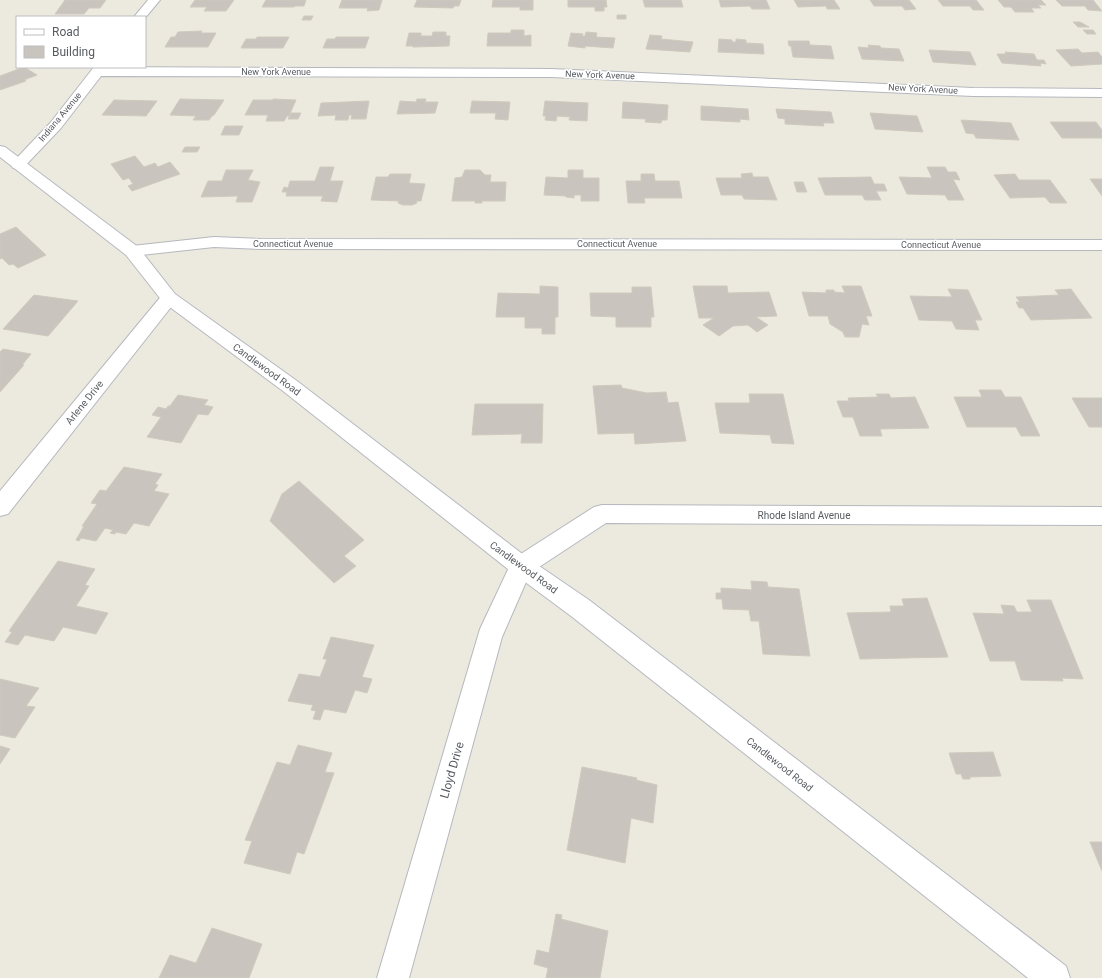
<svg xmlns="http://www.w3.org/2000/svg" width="1102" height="978" viewBox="0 0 1102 978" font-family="Roboto,sans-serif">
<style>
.building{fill:#c9c5be;stroke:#d0cabd}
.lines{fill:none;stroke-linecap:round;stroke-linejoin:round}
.street-casing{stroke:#b5b8bd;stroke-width:2}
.secondary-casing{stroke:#b5b9bf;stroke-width:2}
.street{fill:#fff;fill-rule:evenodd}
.secondary{fill:#fff;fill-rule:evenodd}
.labels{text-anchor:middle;stroke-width:3;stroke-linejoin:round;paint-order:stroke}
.far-street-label{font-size:9px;fill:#585c61;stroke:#fff}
.street-label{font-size:10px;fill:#585c61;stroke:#fff}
.near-street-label{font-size:12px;fill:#585c61;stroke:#fff}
</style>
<rect width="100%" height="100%" fill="#ece9df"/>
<!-- building -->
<path class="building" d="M 65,0 L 106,0 L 100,8 L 89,8 L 84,14 L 55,14 Z
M 195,0 L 234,0 L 226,11 L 204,11 L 207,7 L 190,7 Z
M 266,0 L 306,0 L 304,6 L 295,6 L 294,7 L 262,7 Z
M 342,0 L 382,0 L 379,10 L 367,11 L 368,8 L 339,8 Z
M 417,0 L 461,0 L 459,6 L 454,6 L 453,8 L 414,7 Z
M 493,0 L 533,0 L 533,10 L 520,10 L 520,7 L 492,7 Z
M 568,0 L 606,0 L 607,7 L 604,7 L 604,11 L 595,11 L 595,7 L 568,7 Z
M 643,0 L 681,0 L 683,7 L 645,7 Z
M 719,0 L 766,0 L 770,9 L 752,9 L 750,6 L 721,7 Z
M 794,0 L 834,0 L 840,9 L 827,9 L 826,6 L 798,7 Z
M 870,0 L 909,0 L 916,9 L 905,10 L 902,6 L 874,6 Z
M 938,0 L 976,0 L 984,10 L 973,10 L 970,6 L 943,6 Z
M 998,0 L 1041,0 L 1046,5 L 1038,5 L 1041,8 L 1031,8 L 1034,12 L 1015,12 L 1011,7 L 1004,7 Z
M 1056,0 L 1093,0 L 1102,11 L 1088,10 L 1085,6 L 1062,6 Z
M 617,15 L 626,15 L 626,19 L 617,19 Z
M 304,16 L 313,16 L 311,20 L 302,20 Z
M 1073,22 L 1080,22 L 1089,27 L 1078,27 Z
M 511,30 L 524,30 L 524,36 L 531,35 L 531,46 L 487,46 L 488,33 L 511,33 Z
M 1083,30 L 1093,30 L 1096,34 L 1087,34 Z
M 202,31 L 201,33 L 216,33 L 208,47 L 165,47 L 171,37 L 175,37 L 178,32 Z
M 433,32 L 446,32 L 446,36 L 450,36 L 449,46 L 413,47 L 413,46 L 406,46 L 409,33 L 421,33 L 421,36 L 432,36 Z
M 586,32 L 597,33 L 596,37 L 615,38 L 613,48 L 585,46 L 585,48 L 568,46 L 571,33 L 583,34 L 582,36 L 585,36 Z
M 650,35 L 662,36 L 661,39 L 693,42 L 690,52 L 646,49 Z
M 257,37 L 289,37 L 283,48 L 241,48 L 246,39 L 256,39 Z
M 336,37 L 369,37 L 365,48 L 323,48 L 327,39 L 335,39 Z
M 719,39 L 732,40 L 732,42 L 736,42 L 736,39 L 746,40 L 746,43 L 763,44 L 764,54 L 718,52 Z
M 788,41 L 809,41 L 810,45 L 831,46 L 834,59 L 793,57 L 791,46 L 789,46 Z
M 868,45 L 880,46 L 881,48 L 899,49 L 904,61 L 862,59 L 858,47 L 869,48 Z
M 1078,49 L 1082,53 L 1098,52 L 1102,57 L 1102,64 L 1071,66 L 1056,50 Z
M 929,50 L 970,52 L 976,65 L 933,62 Z
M 1005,52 L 1034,54 L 1037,60 L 1044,60 L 1046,64 L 1040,63 L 1041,66 L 1002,63 L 997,54 L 1006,54 Z
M 24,67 L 37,75 L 24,80 L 26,81 L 0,90 L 0,76 Z
M 180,99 L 224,100 L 214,115 L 212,116 L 209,120 L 193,120 L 196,116 L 170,115 Z
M 273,99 L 296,100 L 289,116 L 287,116 L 284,121 L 266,121 L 268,115 L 245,115 L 253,100 L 273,100 Z
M 417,99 L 426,99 L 425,102 L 438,102 L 435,113 L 397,114 L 400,101 L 416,102 Z
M 114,100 L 157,101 L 146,116 L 102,115 Z
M 369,101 L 366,119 L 351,119 L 352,115 L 349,115 L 348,120 L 335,120 L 336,115 L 318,116 L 321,103 Z
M 472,101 L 510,102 L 508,120 L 495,119 L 496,113 L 470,113 Z
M 545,101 L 588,103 L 587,121 L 569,120 L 570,117 L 557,116 L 556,121 L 545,120 L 546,116 L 543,116 Z
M 623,102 L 668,105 L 667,120 L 662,120 L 661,123 L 645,122 L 646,119 L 622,118 Z
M 701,106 L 748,109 L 749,120 L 740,119 L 740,122 L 701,120 Z
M 776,109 L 831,112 L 834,123 L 823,123 L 824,126 L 785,124 L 785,119 L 778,118 Z
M 291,113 L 301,113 L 298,119 L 288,119 Z
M 870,113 L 917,116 L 923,132 L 875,129 Z
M 961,120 L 1011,123 L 1019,140 L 976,138 L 974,134 L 966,133 Z
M 1050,122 L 1096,122 L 1102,130 L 1102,138 L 1062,138 Z
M 225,126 L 243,126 L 239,135 L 221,135 Z
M 185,147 L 200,147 L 197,152 L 182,152 Z
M 135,156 L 144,167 L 155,163 L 158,167 L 170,162 L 180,174 L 132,191 L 128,186 L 133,184 L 129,178 L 123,180 L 111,164 Z
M 320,167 L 334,167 L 330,181 L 343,181 L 337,202 L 321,201 L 323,196 L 286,196 L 287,192 L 282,192 L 284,187 L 288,188 L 290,181 L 315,181 Z
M 927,167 L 945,167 L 948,172 L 956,172 L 960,180 L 953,179 L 964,200 L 948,200 L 945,195 L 907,194 L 899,177 L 932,178 Z
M 226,170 L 253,170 L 248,180 L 260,182 L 252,202 L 236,202 L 238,196 L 201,197 L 208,181 L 222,181 Z
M 465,170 L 480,170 L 485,175 L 491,175 L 490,182 L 506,182 L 505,201 L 482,201 L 482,203 L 475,203 L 475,201 L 452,201 L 455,178 L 462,177 Z
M 568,170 L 583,170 L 583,178 L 599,178 L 599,201 L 581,201 L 581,195 L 574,195 L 574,198 L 566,197 L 566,196 L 544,195 L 546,177 L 568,178 Z
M 752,173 L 753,177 L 768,177 L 777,200 L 744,199 L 742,195 L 721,195 L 716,178 L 742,178 L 741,174 Z
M 390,174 L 411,174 L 409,183 L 425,184 L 421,201 L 416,201 L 417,203 L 412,205 L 403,205 L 398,203 L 399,201 L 371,200 L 376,177 L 388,177 Z
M 641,174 L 654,174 L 655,181 L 679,181 L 682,198 L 644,198 L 645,203 L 628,203 L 626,181 L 641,181 Z
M 1015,174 L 1019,180 L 1050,180 L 1067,203 L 1050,203 L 1045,197 L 1010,198 L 994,175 Z
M 871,177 L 874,184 L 884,184 L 887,191 L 876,191 L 881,200 L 865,200 L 862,195 L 825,195 L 818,178 Z
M 1090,179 L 1102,179 L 1102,196 Z
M 794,182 L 803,182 L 807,192 L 797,192 Z
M 16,227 L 46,255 L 18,268 L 13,264 L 9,265 L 2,258 L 0,259 L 0,234 Z
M 540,286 L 558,287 L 558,317 L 555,317 L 555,334 L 542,334 L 542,328 L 525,328 L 525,317 L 496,317 L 498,293 L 540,294 Z
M 693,286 L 727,286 L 728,293 L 769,292 L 777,316 L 756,317 L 768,325 L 757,332 L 748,325 L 733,326 L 719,336 L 703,325 L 714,318 L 699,318 Z
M 842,286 L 861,286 L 872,316 L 866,316 L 869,325 L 862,324 L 859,337 L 845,337 L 843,332 L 830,324 L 828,316 L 809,316 L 802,292 L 826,293 L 826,290 L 834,290 L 834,292 L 845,293 Z
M 632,287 L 651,287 L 654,317 L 651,317 L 651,327 L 616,327 L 616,317 L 591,316 L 590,293 L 632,293 Z
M 948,289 L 968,290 L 982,320 L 975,320 L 979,330 L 956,329 L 952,321 L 919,320 L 910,296 L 952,297 Z
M 1071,289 L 1092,318 L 1031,320 L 1023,308 L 1019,308 L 1016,302 L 1020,302 L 1016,297 L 1059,295 L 1055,290 Z
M 34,295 L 78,301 L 48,336 L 3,329 Z
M 3,349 L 31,354 L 22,365 L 24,365 L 0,392 L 0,352 Z
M 621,385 L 622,388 L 647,393 L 666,392 L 668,403 L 678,402 L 686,441 L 635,444 L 634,433 L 598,434 L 593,386 Z
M 979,390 L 1001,390 L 1005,397 L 1021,397 L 1040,436 L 1021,436 L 1016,427 L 967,427 L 954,397 L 982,397 Z
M 749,394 L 783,394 L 794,444 L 772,443 L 770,435 L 720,433 L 715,403 L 750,403 Z
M 876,394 L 889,394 L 891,398 L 915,397 L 929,428 L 880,429 L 882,436 L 860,436 L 853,417 L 843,417 L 837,401 L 849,401 L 848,398 L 878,397 Z
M 178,395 L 208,400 L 204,405 L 213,407 L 208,415 L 198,414 L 181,443 L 147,437 L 161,417 L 152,415 L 158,407 L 166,409 L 168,406 L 170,406 Z
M 1072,398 L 1102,398 L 1102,427 L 1089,427 Z
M 475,404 L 543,404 L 542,443 L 521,443 L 522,434 L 472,435 Z
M 124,467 L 162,474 L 155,484 L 158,485 L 154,491 L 169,494 L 149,526 L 134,523 L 126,534 L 116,532 L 115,534 L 110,533 L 113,530 L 105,528 L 96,541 L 81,538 L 79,541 L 76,540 L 84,526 L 82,526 L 97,504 L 91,503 L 100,490 L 106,491 Z
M 299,481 L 364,540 L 344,556 L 356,566 L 334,583 L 270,521 L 282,494 Z
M 58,561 L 95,569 L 85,585 L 89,586 L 76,606 L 108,613 L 96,634 L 63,627 L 54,641 L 25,635 L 18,645 L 5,642 L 12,632 L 9,631 Z
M 751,581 L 767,582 L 768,587 L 799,589 L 810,656 L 763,654 L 759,621 L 751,621 L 749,610 L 723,609 L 722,599 L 716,599 L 716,593 L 721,593 L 721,588 L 752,590 Z
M 927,598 L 948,657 L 860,659 L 847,613 L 891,612 L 890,606 L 904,606 L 902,599 Z
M 1027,600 L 1051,600 L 1083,679 L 1062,678 L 1063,681 L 1021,680 L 1015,661 L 990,661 L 973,613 L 1004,614 L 1001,605 L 1014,606 L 1017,612 L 1032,612 Z
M 331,637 L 374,645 L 362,677 L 372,679 L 367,693 L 355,690 L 346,713 L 324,709 L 320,720 L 313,719 L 316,711 L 311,710 L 313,705 L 288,701 L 299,674 L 320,677 L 327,659 L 323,659 Z
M 0,679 L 39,688 L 26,706 L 35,707 L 15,738 L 0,735 Z
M 298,745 L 332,753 L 325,772 L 334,773 L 304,854 L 297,852 L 290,874 L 244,863 L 252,841 L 245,840 L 277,762 L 290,765 Z
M 0,746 L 10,749 L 0,764 Z
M 993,752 L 1001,776 L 970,777 L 970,779 L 963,779 L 961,774 L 956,774 L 949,753 Z
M 582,767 L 637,778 L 636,780 L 657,785 L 653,823 L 631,818 L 625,863 L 567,850 Z
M 1090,842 L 1102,842 L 1102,871 Z
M 556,914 L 562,915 L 561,919 L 608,931 L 600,978 L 546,978 L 548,968 L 534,964 L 537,950 L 549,953 Z
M 212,928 L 262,944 L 249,978 L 159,978 L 170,955 L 196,963 Z"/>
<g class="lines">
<defs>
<path id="street" d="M 148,0 L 160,0 L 145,18 L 145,17 L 134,17 Z
M 94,67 L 551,69 L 973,88 L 1102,89 L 1102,97 L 973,96 L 551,77 L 101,76 L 61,128 L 23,168 L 18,169 L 13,168 L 11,165 L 13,162 L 51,122 Z
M 214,237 L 260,239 L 1102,240 L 1102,250 L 260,249 L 214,247 L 132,256 L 126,255 L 124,251 L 126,247 L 132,246 Z
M 169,292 L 175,294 L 178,298 L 175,302 L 8,514 L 0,516 L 0,491 L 163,294 Z
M 602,505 L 1102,507 L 1102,525 L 606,523 L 530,573 L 502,637 L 409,978 L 377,978 L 480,629 L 513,559 L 594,507 Z"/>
<path id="secondary" d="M 0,146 L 5,147 L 138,247 L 175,294 L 297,381 L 529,559 L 589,600 L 1066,966 L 1070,978 L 1028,978 L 571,616 L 513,573 L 283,391 L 163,302 L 126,255 L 0,157 Z"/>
</defs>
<!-- street casing -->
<use href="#street" class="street-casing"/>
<!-- secondary casing -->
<use href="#secondary" class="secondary-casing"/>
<!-- street -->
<use href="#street" class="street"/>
<!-- secondary -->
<use href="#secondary" class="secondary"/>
</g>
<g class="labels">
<!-- far-street labels -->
<g class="far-street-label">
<text x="276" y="75">New York Avenue</text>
<text transform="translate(600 75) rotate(2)" y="3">New York Avenue</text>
<text transform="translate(923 89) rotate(3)" y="3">New York Avenue</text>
<text transform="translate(60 117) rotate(-50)" y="3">Indiana Avenue</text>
<text x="293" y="247">Connecticut Avenue</text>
<text x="617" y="247">Connecticut Avenue</text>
<text x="941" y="248">Connecticut Avenue</text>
</g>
<!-- street labels -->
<g class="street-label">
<text transform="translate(267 369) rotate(36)" y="4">Candlewood Road</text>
<text transform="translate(84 402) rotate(-51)" y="4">Arlene Drive</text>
<text x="804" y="519">Rhode Island Avenue</text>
<text transform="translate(524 567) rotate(36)" y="4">Candlewood Road</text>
<text transform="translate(780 764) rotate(38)" y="4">Candlewood Road</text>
</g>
<!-- near-street labels -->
<g class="near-street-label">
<text transform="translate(452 770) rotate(-74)" y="4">Lloyd Drive</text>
</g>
</g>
<!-- legend -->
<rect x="16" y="16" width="130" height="52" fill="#ffffff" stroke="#bcbec0"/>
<rect x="24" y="29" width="20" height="6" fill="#ffffff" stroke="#bcbec0"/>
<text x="52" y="36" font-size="12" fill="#585c61">Road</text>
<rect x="24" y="46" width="20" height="12" fill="#c9c5be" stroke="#bcbec0"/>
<text x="52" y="56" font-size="12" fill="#585c61">Building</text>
</svg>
